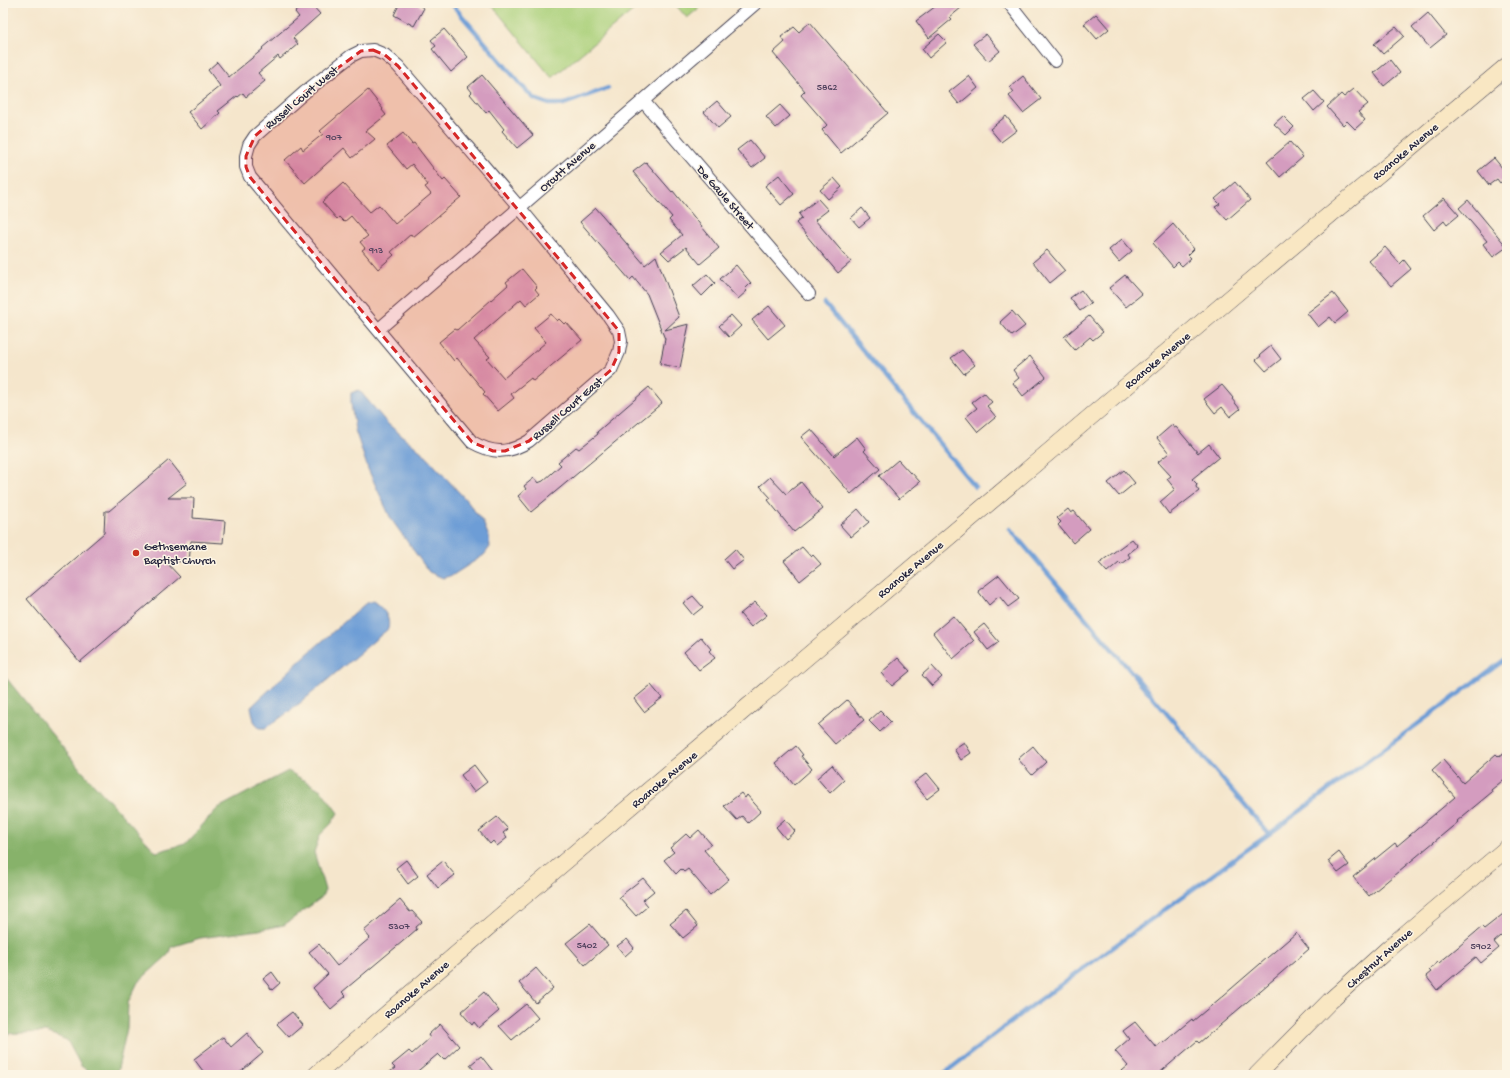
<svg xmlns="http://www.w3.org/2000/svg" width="1510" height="1078" viewBox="0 0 1510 1078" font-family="'Gochi Hand',sans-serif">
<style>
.green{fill:#aad07a;stroke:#66795a}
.forest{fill:#87b26a;stroke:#546a52}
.water{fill:#6d9dd6;stroke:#486088}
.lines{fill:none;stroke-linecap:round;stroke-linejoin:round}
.stream{stroke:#6d9dd6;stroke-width:4.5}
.building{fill:#d49cbf}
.street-casing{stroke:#423f51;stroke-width:14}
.secondary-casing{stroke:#423f51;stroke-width:18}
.street{stroke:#fff;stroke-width:12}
.secondary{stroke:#f9e7c3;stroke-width:17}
.marked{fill:#d62828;fill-opacity:0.2;stroke:#d62828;stroke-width:3;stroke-dasharray:8 5;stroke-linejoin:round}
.poi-dot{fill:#c8321e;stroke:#fcf5e5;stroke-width:1.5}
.labels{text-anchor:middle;stroke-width:3;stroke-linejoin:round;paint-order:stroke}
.number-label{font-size:10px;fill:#4e405c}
.street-label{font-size:12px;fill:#22223b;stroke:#fcf5e5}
.poi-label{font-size:12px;fill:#22223b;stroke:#fcf5e5;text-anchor:start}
</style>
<rect width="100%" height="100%" fill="#fcf5e5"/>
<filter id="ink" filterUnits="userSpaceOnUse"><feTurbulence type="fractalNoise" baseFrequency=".025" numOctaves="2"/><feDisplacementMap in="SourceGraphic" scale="8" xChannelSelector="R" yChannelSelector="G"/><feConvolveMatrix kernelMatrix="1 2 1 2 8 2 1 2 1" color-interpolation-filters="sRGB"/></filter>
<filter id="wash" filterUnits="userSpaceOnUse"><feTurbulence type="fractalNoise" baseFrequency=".012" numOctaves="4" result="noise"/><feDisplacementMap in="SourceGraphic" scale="16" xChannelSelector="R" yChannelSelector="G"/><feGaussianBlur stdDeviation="0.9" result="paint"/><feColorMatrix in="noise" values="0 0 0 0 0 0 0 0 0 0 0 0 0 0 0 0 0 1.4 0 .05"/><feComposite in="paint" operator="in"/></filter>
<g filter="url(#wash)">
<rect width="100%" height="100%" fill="#f5e6cc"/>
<!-- green -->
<path class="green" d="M 490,3 L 642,3 L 552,78 Z
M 674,3 L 705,3 L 687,18 Z"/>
<!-- forest -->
<path class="forest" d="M 3,674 L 81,770 L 156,852 L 185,844 L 218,808 L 288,771 L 321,790 L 338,813 L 331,824 L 320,835 L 314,852 L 325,890 L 321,898 L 284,925 L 259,930 L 200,938 L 171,947 L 168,955 L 138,982 L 128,1003 L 127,1028 L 117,1073 L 110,1075 L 94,1075 L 81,1066 L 67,1040 L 46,1032 L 3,1034 Z"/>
<!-- water -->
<path class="water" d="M 359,390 L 388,424 L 424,454 L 467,501 L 483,522 L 489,537 L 490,547 L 484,555 L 453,575 L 443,578 L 429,572 L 391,519 L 368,469 L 355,430 L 351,404 L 351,393 Z
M 373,601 C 383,608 391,617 388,629 L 293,709 L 266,728 L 259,728 L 254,721 L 251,707 L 305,656 L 366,603 Z"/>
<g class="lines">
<!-- stream -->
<path class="stream" d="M 451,3 L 522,86 L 535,99 L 549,104 L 564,104 L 608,88
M 825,304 L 975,487
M 1010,529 L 1269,834
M 942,1075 L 1037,1002 L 1269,834 L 1507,658"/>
</g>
<g id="blocks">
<!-- building -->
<path class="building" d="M 305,3 L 310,3 L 320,14 L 293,38 L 298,44 L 280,59 L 278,56 L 258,73 L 265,81 L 246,97 L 243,93 L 238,97 L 237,96 L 218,111 L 220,113 L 202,129 L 188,112 L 220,86 L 208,70 L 217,62 L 229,77 L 263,49 L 262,48 L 299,17 L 295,12 Z
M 400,3 L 415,3 L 424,8 L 414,26 L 394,15 Z
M 940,3 L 967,3 L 950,17 L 952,19 L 929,38 L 916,21 Z
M 1428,13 L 1446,35 L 1430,48 L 1412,27 Z
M 1096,14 L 1109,29 L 1097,39 L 1084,24 Z
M 810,22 L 888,113 L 841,153 L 822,130 L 827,125 L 801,95 L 805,91 L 773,53 L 785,42 L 781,37 L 794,27 L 799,32 Z
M 1396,27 L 1404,36 L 1383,54 L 1374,44 Z
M 444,29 L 468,57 L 451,72 L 432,49 L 436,46 L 431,40 Z
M 939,34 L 947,42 L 929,58 L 922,49 Z
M 986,34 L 1000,51 L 988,61 L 973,44 Z
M 1390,60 L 1400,73 L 1384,86 L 1374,73 Z
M 482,75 L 533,135 L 517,148 L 502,131 L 504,129 L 489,110 L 486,113 L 470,94 L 472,92 L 468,87 Z
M 969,76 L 978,88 L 959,104 L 949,92 Z
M 1023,76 L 1041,99 L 1023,113 L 1009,96 L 1014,92 L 1010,87 Z
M 1354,89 L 1368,104 L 1358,112 L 1365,120 L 1355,129 L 1347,121 L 1343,125 L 1327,107 L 1341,94 L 1344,97 Z
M 368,90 L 383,109 L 382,110 L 386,115 L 366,131 L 375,139 L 352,158 L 344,148 L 305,183 L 285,160 L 301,146 L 303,150 L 323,134 L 320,131 Z
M 1314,91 L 1324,102 L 1314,111 L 1304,99 Z
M 717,101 L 731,117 L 718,128 L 704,112 Z
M 780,105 L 790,116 L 776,128 L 766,117 Z
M 1006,116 L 1017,130 L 1001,142 L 990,129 Z
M 1283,116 L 1294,127 L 1286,135 L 1274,124 Z
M 403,133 L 412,144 L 414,143 L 443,181 L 445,179 L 461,197 L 413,237 L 411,234 L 391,252 L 394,255 L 378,269 L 362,250 L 365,248 L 360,242 L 368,236 L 351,216 L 344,222 L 339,217 L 337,219 L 322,202 L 343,183 L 370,212 L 379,205 L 395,224 L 431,194 L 425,187 L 428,185 L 412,164 L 406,169 L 387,146 Z
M 750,140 L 765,158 L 752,168 L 737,150 Z
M 1290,142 L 1303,157 L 1280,177 L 1267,162 Z
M 1494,158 L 1507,174 L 1507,177 L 1500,183 L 1497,179 L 1489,185 L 1478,171 Z
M 646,162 L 672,192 L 673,191 L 719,248 L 700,264 L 686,247 L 669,260 L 661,252 L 682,235 L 669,220 L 672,217 L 633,172 Z
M 779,175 L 794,194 L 781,205 L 765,186 Z
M 834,178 L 842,187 L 828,199 L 820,190 Z
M 1235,182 L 1250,200 L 1227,220 L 1215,207 L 1220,204 L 1215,199 Z
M 1444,198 L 1459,215 L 1447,225 L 1444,221 L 1434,230 L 1423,216 Z
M 818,199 L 828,210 L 815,220 L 851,262 L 838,273 L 796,223 L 802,218 L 799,214 Z
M 1468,200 L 1507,247 L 1493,257 L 1483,244 L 1487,241 L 1459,208 Z
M 596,208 L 645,265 L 656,256 L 679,317 L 665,330 L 689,324 L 680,368 L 660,364 L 665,339 L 647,294 L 633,277 L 630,280 L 580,222 Z
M 862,208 L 870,218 L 859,227 L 851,218 Z
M 1173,224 L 1194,249 L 1188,255 L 1191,258 L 1182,266 L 1178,262 L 1173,267 L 1153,243 Z
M 1122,239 L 1132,251 L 1119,262 L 1109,250 Z
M 1385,247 L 1400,264 L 1404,260 L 1411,269 L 1391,286 L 1369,261 Z
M 1047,250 L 1065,271 L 1050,283 L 1033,262 Z
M 736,265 L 751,283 L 745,289 L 747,291 L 738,299 L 720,279 Z
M 522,269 L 537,287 L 535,289 L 539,294 L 526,305 L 521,299 L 474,340 L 490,357 L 487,359 L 504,378 L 546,342 L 534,328 L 551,314 L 557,321 L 559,319 L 564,324 L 566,322 L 582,340 L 533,381 L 531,378 L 511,394 L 514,398 L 498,411 L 483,394 L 485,392 L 457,358 L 454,361 L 439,342 L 455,329 L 457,330 L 508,285 L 506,282 Z
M 707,274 L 715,283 L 702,296 L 693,286 Z
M 1125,275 L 1142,294 L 1126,307 L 1109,288 Z
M 1081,290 L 1091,303 L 1080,311 L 1070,298 Z
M 1333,293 L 1348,312 L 1335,323 L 1330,317 L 1318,327 L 1307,313 Z
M 769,306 L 785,325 L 768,339 L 752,320 Z
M 1012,311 L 1025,326 L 1012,336 L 1000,322 Z
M 731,315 L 741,326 L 729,337 L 719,326 Z
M 1089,316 L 1103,332 L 1093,340 L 1090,337 L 1075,350 L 1064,337 Z
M 1271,346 L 1281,359 L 1266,371 L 1256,360 L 1261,356 L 1260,355 Z
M 962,350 L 975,365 L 964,374 L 951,358 Z
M 1030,356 L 1046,377 L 1023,396 L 1013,383 L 1019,378 L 1013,370 Z
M 1222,385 L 1233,398 L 1232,399 L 1240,409 L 1230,417 L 1222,407 L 1215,413 L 1204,399 Z
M 649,387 L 662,403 L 531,512 L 518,496 L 526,489 L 524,486 L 534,478 L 538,483 L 543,481 L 561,465 L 558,462 L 576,447 L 579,449 L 598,434 L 597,432 Z
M 984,393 L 992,402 L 987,406 L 996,417 L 978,432 L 966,417 L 977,408 L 972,402 Z
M 1172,425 L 1174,428 L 1176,427 L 1198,453 L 1209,444 L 1219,457 L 1192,479 L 1197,484 L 1196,487 L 1199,491 L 1169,514 L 1160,502 L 1175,489 L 1167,479 L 1171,476 L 1158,462 L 1169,453 L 1157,438 Z
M 811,429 L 834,456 L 857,437 L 866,449 L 864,451 L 880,469 L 851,494 L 801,437 Z
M 169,460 L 187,483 L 168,498 L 194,498 L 193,518 L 225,521 L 223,543 L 191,541 L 189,562 L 165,561 L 180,577 L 80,662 L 27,599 L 104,533 L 105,511 L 109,511 Z
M 898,460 L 910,473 L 911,472 L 920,482 L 899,499 L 879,476 Z
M 1124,470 L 1135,483 L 1119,496 L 1108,483 Z
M 770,477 L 786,494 L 801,482 L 823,509 L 794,532 L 768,500 L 771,498 L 760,486 Z
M 858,509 L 869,522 L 851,537 L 840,525 Z
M 1068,509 L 1071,513 L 1074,511 L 1089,529 L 1073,543 L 1058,525 L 1061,522 L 1057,518 Z
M 1132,539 L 1138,546 L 1128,554 L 1130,557 L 1121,564 L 1119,562 L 1107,572 L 1099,563 Z
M 802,547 L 811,557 L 813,555 L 821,564 L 800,581 L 784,561 Z
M 735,549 L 744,560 L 732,569 L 724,559 Z
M 999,575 L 1019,599 L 1008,607 L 999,596 L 989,605 L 978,591 Z
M 693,596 L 703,607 L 693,615 L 683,603 Z
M 755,602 L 767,615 L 751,627 L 740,614 Z
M 953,616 L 974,641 L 953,659 L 933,633 Z
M 984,624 L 999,642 L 988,650 L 974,632 Z
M 701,637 L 711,649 L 709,651 L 715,658 L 699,670 L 684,652 Z
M 898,658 L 910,671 L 892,686 L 881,673 Z
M 932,666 L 942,677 L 932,686 L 922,675 Z
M 651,685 L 662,698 L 644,712 L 634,699 Z
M 847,700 L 864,720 L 835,744 L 818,725 Z
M 880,711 L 891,722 L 880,732 L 869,721 Z
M 964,742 L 971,753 L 961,760 L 954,749 Z
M 796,746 L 803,755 L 801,756 L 812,769 L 794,785 L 776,763 Z
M 1033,746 L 1046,762 L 1032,775 L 1018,759 Z
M 1507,751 L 1507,777 L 1491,790 L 1492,792 L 1457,821 L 1458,822 L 1369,896 L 1353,877 L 1395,843 L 1397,846 L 1455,797 L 1432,770 L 1443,760 L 1463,783 L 1496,754 L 1499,757 Z
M 474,765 L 487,782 L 474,792 L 461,775 Z
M 832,765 L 844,780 L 830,793 L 817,778 Z
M 927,773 L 940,789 L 927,799 L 914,783 Z
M 741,793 L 745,798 L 747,795 L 761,811 L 748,823 L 742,816 L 737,820 L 724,806 Z
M 497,817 L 508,829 L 503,833 L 507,838 L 497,846 L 493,841 L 490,844 L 479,831 Z
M 785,819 L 795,831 L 786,839 L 776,827 Z
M 699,830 L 711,844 L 704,850 L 729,879 L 710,895 L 688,869 L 684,872 L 681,869 L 676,874 L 664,860 L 674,852 L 670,848 L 686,834 L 690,838 Z
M 1339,852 L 1349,865 L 1338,873 L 1328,861 Z
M 406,860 L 418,876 L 408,884 L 396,868 Z
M 443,861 L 455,875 L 438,888 L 427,874 Z
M 643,878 L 654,891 L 643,900 L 648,906 L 636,916 L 619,897 Z
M 400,900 L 410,912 L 412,911 L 422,922 L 416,927 L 417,929 L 402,942 L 342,992 L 346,996 L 331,1009 L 313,988 L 328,974 L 309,952 L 319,944 L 337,966 L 370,938 L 364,931 Z
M 686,911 L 698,926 L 683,938 L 670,924 Z
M 1507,911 L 1507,931 L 1494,942 L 1499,948 L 1481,963 L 1476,957 L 1437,990 L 1426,976 L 1431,972 L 1429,970 L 1438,962 L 1439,963 L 1482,927 L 1484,929 Z
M 590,924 L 608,945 L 585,965 L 566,943 Z
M 1296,933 L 1309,949 L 1199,1043 L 1197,1041 L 1157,1075 L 1117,1075 L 1128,1066 L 1115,1051 L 1129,1039 L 1123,1031 L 1135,1022 L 1156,1047 L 1162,1042 L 1163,1043 L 1192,1019 L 1193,1021 L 1224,995 Z
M 627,939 L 634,948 L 625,956 L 617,946 Z
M 536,968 L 553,988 L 536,1003 L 519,983 Z
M 272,972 L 280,983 L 272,990 L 263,979 Z
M 484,992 L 499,1011 L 479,1028 L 474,1022 L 472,1025 L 461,1012 Z
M 526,1004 L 538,1018 L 512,1040 L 499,1026 Z
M 292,1012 L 303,1025 L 289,1037 L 277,1024 Z
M 440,1024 L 459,1046 L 444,1060 L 438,1054 L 413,1075 L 386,1075 L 395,1068 L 392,1065 L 409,1051 L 412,1054 L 430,1038 L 428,1035 Z
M 247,1033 L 263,1053 L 237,1075 L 206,1075 L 194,1059 L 223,1037 L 231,1047 Z
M 481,1056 L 496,1075 L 478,1075 L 470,1065 Z"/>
</g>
</g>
<g filter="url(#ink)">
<use href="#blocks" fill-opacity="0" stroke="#423f51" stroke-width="1"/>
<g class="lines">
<defs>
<path id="street" d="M 1009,3 L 1055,61
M 373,50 L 385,55 L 398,66 L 519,207 L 608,315 L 619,331 L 621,341 L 619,352 L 611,370 L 529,441 C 508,454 493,454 472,442 L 250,177 L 246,167 L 246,156 L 249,145 L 255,136 L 305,92 L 351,56 L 361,51 Z
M 643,101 L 809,294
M 379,329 L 756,3"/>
<path id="secondary" d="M 316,1075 L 516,903 L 1239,291 L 1507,66
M 1257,1075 L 1330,1001 L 1390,947 L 1507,848"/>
</defs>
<!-- street casing -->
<use href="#street" class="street-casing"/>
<!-- secondary casing -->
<use href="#secondary" class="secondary-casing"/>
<!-- street -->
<use href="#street" class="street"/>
<!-- secondary -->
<use href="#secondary" class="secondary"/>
</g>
</g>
<!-- marked area -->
<path class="marked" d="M 373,50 L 385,55 L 398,66 L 619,331 L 619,352 L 611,370 L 529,441 L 505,451 L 493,451 L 472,442 L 276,209 L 250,177 L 246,167 L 246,156 L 255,136 L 305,92 L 361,51 Z"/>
<!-- markers -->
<circle class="poi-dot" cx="136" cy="553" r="4"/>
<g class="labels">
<!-- number labels -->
<g class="number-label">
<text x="827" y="90">5862</text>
<text x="334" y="140">907</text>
<text x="376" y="253">913</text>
<text x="399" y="929">5307</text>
<text x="587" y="948">5402</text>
<text x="1481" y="949">5902</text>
</g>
<!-- street labels -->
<g class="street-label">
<text transform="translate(301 97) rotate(-40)" y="4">Russell Court West</text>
<text transform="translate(1405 151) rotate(-40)" y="4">Roanoke Avenue</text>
<text transform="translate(567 166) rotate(-41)" y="4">Orcutt Avenue</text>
<text transform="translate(726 197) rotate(49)" y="4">De Gaule Street</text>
<text transform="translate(1157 360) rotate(-40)" y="4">Roanoke Avenue</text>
<text transform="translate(567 408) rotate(-41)" y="4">Russell Court East</text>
<text transform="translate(910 569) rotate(-40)" y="4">Roanoke Avenue</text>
<text transform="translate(664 779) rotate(-40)" y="4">Roanoke Avenue</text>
<text transform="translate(1379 958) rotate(-42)" y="4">Chestnut Avenue</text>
<text transform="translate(416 989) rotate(-41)" y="4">Roanoke Avenue</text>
</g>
<!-- poi labels -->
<g class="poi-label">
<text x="144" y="550">Gethsemane<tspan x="144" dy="14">Baptist Church</tspan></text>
</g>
</g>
<!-- margin -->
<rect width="1510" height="1078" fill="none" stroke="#fcf5e5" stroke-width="16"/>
</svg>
